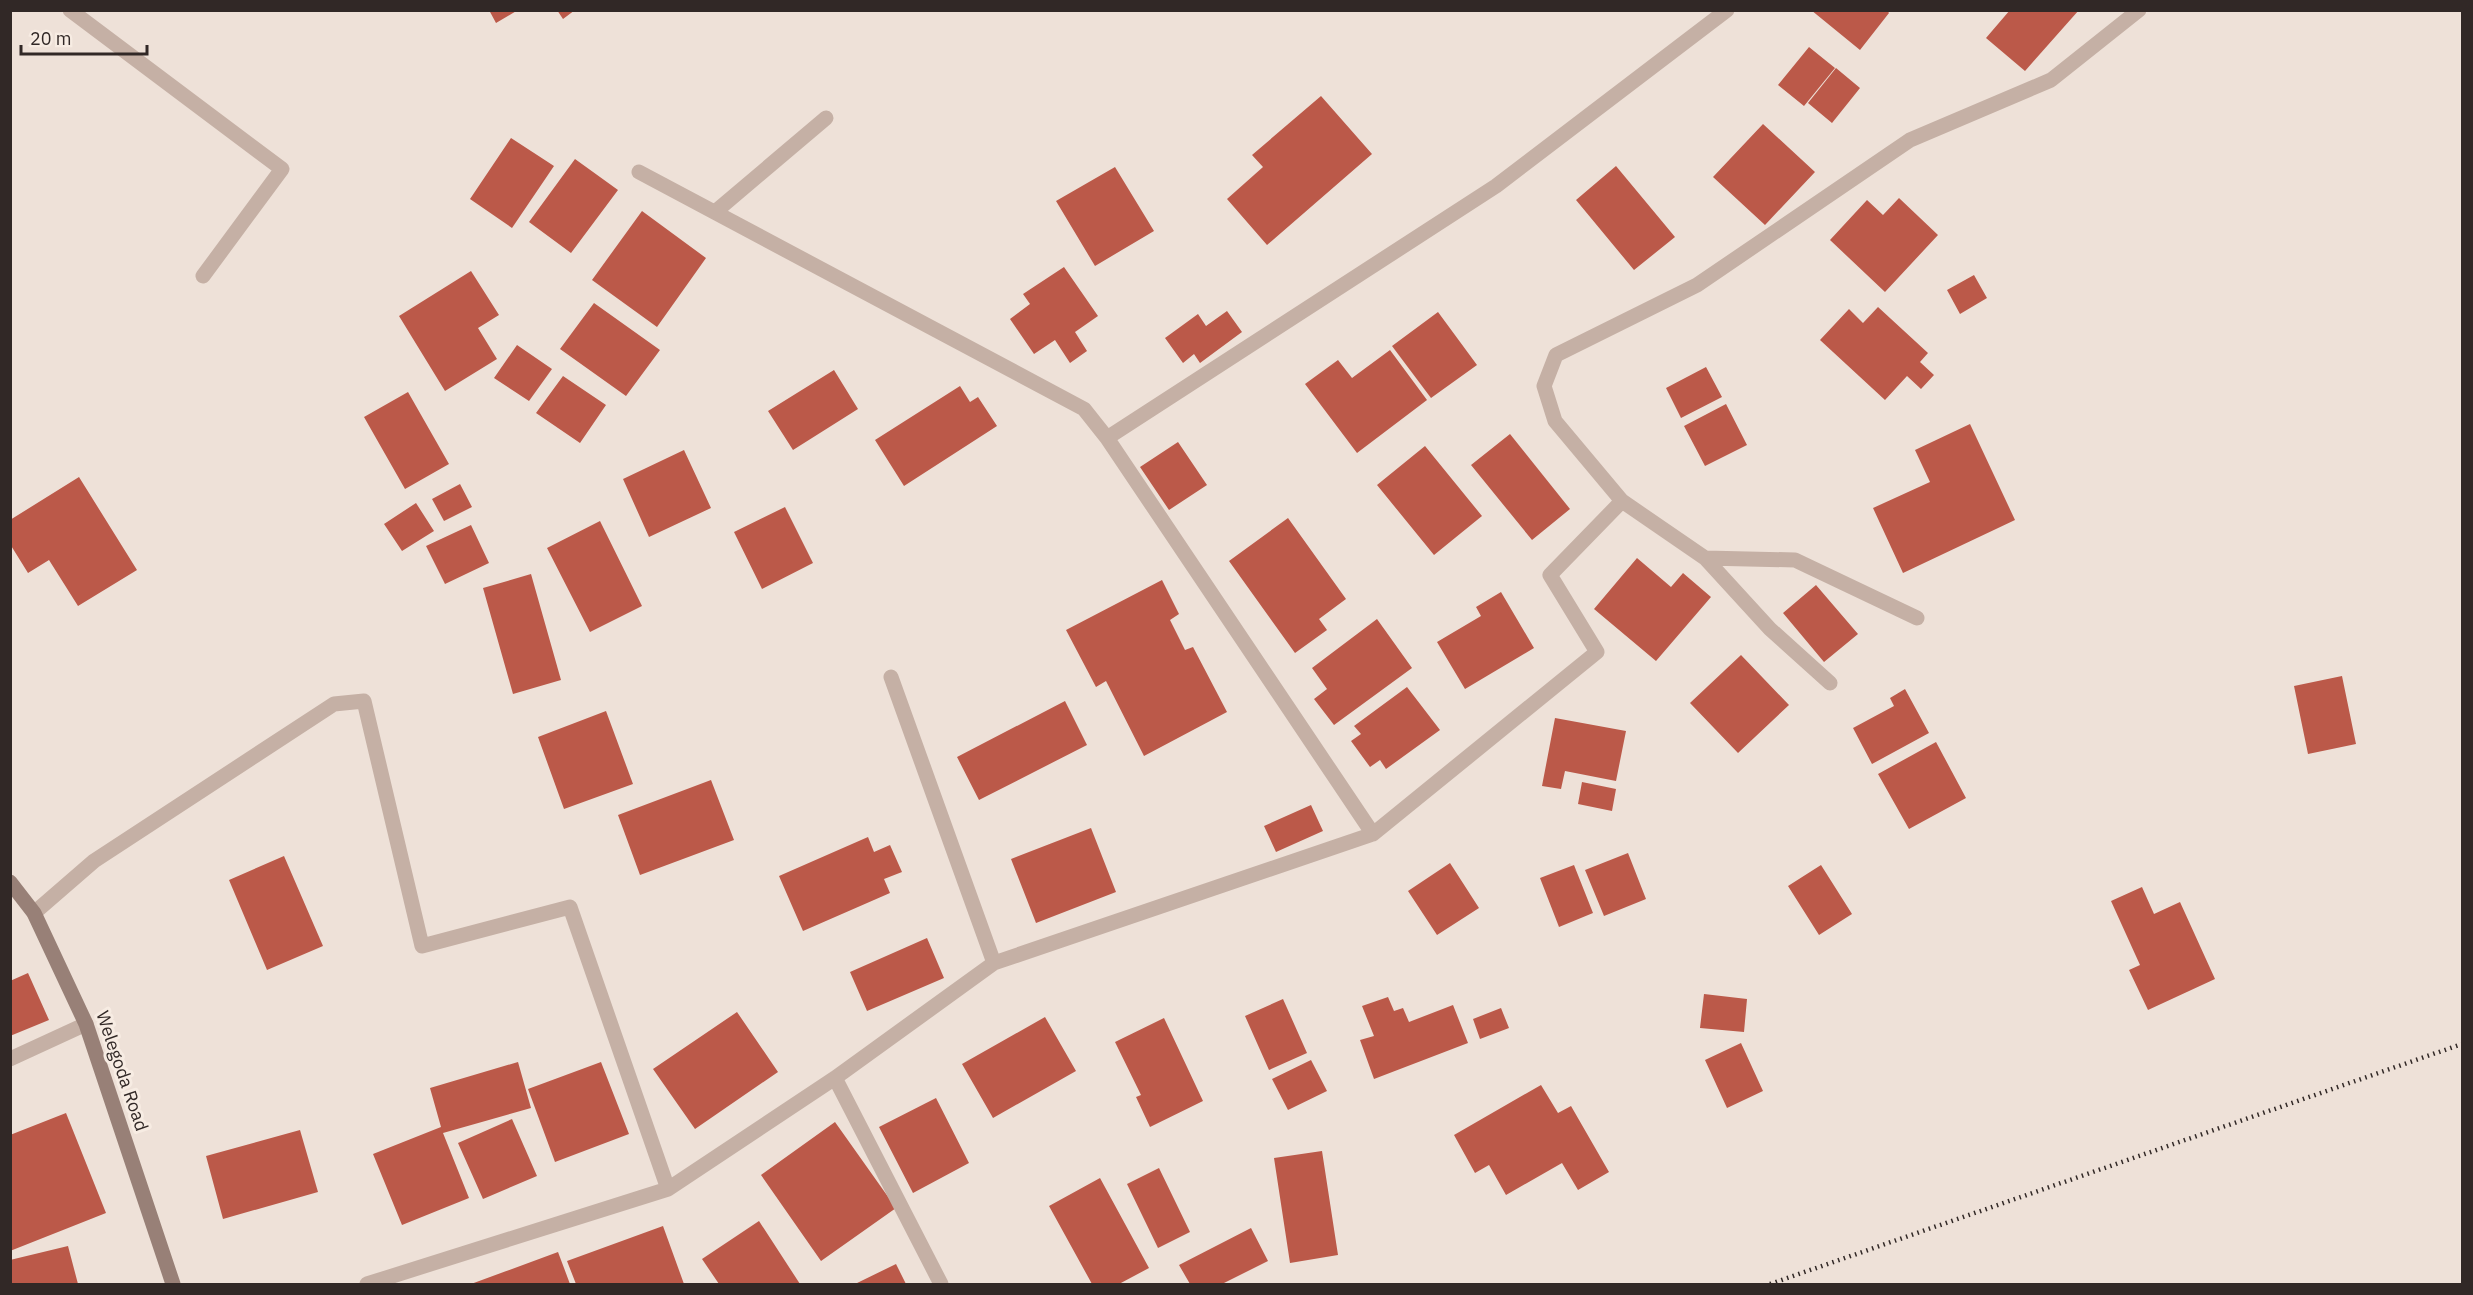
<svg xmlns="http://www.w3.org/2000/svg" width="2473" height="1295" viewBox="0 0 2473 1295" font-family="'IBM Plex Sans',sans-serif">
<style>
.building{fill:#bb5949}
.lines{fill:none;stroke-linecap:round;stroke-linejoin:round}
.street{stroke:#c5b0a5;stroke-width:15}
.secondary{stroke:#988077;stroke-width:15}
.rail{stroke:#312826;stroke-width:4.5;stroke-dasharray:1.5 4.5;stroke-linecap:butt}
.labels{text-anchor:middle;stroke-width:6;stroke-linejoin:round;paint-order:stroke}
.street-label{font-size:18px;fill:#312826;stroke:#f7ece3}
</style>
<rect width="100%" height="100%" fill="#eee1d8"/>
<!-- building -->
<path class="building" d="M 489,10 L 518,10 L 496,23 Z
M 557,10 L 575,10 L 563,19 Z
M 1811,10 L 1887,10 L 1889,13 L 1860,50 Z
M 2010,10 L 2079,10 L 2025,71 L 1986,38 Z
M 1809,47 L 1835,68 L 1804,106 L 1778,85 Z
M 1836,68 L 1860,88 L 1832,123 L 1808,103 Z
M 1321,96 L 1372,154 L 1267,245 L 1227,199 L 1263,167 L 1252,155 Z
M 1763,124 L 1815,172 L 1765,225 L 1713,177 Z
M 511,138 L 554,166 L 512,228 L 470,199 Z
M 575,159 L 618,190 L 571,253 L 529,222 Z
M 1616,166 L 1675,237 L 1634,270 L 1576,200 Z
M 1115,167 L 1154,231 L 1095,266 L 1056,201 Z
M 1899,198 L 1938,235 L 1885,292 L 1830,240 L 1867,200 L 1883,215 Z
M 642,211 L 706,258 L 657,327 L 592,280 Z
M 1064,267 L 1098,316 L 1075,332 L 1087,351 L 1070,363 L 1055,340 L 1034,354 L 1010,319 L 1030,304 L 1023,294 Z
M 471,271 L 499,315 L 478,328 L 497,359 L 445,391 L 399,316 Z
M 1974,275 L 1987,298 L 1960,314 L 1947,290 Z
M 594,303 L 660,350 L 626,396 L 560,349 Z
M 1878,307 L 1928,353 L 1920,362 L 1934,375 L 1921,389 L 1907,376 L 1885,400 L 1820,340 L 1849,309 L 1863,323 Z
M 1227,311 L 1242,332 L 1200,363 L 1194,354 L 1183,363 L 1165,338 L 1198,314 L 1206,326 Z
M 1438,312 L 1477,365 L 1431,398 L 1392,346 Z
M 517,345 L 552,369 L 529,401 L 494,378 Z
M 1390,350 L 1427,400 L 1357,453 L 1305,384 L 1338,360 L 1352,378 Z
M 1706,367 L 1722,397 L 1681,418 L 1666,388 Z
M 834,370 L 858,409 L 793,450 L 768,411 Z
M 563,376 L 606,405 L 580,443 L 536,413 Z
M 960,386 L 970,402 L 978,397 L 997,426 L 904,486 L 875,440 Z
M 408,392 L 449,464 L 405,489 L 364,417 Z
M 1726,404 L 1747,445 L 1705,466 L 1684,426 Z
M 1970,424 L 2015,520 L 1903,573 L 1873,508 L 1930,482 L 1915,450 Z
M 1510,434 L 1570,509 L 1532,540 L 1471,465 Z
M 1178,442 L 1207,485 L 1169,510 L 1140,467 Z
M 1425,446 L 1482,516 L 1434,555 L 1377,485 Z
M 684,450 L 711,508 L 649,537 L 623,479 Z
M 79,477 L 137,570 L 78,606 L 49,560 L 28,573 L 10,544 L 10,520 Z
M 460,484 L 472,507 L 444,521 L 432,499 Z
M 416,503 L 434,531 L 402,551 L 384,524 Z
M 785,507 L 813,563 L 762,589 L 734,532 Z
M 1288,518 L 1346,599 L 1319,619 L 1327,630 L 1295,653 L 1229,561 Z
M 600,521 L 642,606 L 590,632 L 547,548 Z
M 471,525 L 489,563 L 445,584 L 426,546 Z
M 1637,558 L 1671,587 L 1683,573 L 1711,597 L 1656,661 L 1594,609 Z
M 531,574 L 561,680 L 513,694 L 483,588 Z
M 1162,580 L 1179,614 L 1170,620 L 1185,650 L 1193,647 L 1227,712 L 1144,756 L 1106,681 L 1096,687 L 1066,630 Z
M 1816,585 L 1858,634 L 1824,662 L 1783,613 Z
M 1501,592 L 1534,648 L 1465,689 L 1437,642 L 1481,616 L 1476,607 Z
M 1377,619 L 1412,668 L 1334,725 L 1314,699 L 1327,689 L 1312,668 Z
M 1741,655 L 1789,705 L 1738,753 L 1690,703 Z
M 2342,676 L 2356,744 L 2308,754 L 2294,686 Z
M 1407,687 L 1440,730 L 1386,769 L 1380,760 L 1370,767 L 1351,741 L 1361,734 L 1354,726 Z
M 1905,689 L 1929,733 L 1872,764 L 1853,728 L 1894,706 L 1890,698 Z
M 1065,701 L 1087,745 L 979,800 L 957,757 Z
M 606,711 L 633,784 L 564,809 L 538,737 Z
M 1555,718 L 1626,731 L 1616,781 L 1565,771 L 1561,789 L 1542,786 Z
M 1936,742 L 1966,798 L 1909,829 L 1878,774 Z
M 711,780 L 734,840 L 640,875 L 618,815 Z
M 1582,782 L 1616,789 L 1612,811 L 1578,804 Z
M 1311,805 L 1323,831 L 1276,852 L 1264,826 Z
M 1091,828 L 1116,892 L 1036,923 L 1011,859 Z
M 868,837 L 874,852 L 890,845 L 902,872 L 884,879 L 890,893 L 803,931 L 779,876 Z
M 1628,853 L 1646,899 L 1604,916 L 1585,870 Z
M 284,856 L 323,946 L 267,970 L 229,880 Z
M 1450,863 L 1479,908 L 1437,935 L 1408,891 Z
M 1574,865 L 1593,913 L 1559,927 L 1540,878 Z
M 1821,865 L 1852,914 L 1819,935 L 1788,886 Z
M 2142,887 L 2154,914 L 2180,902 L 2215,979 L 2148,1010 L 2129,970 L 2140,965 L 2111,901 Z
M 927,938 L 944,978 L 867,1011 L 850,972 Z
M 28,973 L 49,1020 L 10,1036 L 10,981 Z
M 1704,994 L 1747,999 L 1744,1032 L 1700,1028 Z
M 1388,997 L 1394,1011 L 1403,1008 L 1409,1022 L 1453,1005 L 1468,1043 L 1374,1079 L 1360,1040 L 1374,1036 L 1362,1006 Z
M 1283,999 L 1307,1053 L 1269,1070 L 1245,1016 Z
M 1501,1008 L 1509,1028 L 1480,1039 L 1473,1019 Z
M 737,1012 L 778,1072 L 695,1129 L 653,1069 Z
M 1045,1017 L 1076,1071 L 993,1118 L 962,1064 Z
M 1164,1018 L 1203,1101 L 1150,1127 L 1136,1097 L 1141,1095 L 1115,1042 Z
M 1741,1043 L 1763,1091 L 1727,1108 L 1705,1060 Z
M 1311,1060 L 1327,1091 L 1288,1110 L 1272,1079 Z
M 518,1062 L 531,1108 L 443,1133 L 469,1198 L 402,1225 L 373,1154 L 441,1127 L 430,1088 Z
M 601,1062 L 629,1134 L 555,1162 L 528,1089 Z
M 1541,1085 L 1558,1113 L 1571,1106 L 1609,1172 L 1578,1190 L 1562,1163 L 1506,1195 L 1489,1165 L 1475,1173 L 1454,1135 Z
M 936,1098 L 969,1163 L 913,1193 L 879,1127 Z
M 66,1113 L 106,1213 L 10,1251 L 10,1135 Z
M 512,1119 L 537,1176 L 483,1199 L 458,1143 Z
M 835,1122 L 896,1208 L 821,1261 L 761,1175 Z
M 300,1130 L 318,1192 L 223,1219 L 206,1156 Z
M 1322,1151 L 1338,1255 L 1290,1263 L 1274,1158 Z
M 1159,1168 L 1190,1232 L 1158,1248 L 1127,1184 Z
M 1100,1178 L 1149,1268 L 1119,1284 L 1092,1284 L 1049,1206 Z
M 759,1221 L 800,1284 L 719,1284 L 702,1259 Z
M 663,1226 L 684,1284 L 576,1284 L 567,1261 Z
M 1251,1228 L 1268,1261 L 1222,1284 L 1190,1284 L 1179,1265 Z
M 68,1246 L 78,1284 L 10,1284 L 10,1260 Z
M 558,1252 L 570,1284 L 471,1284 Z
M 896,1264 L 906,1284 L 855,1284 Z"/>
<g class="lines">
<!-- street -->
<path class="street" d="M 70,10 L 282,169 L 203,276
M 639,172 L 1084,409 L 1107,438 L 1373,834
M 715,212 L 826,118
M 1107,438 L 1496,186 L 1727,10
M 1622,501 L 1705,558 L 1795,560 L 1917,618
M 1705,558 L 1770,629 L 1830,683
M 891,677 L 994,963
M 34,913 L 94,861 L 334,704 L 364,701 L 422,946 L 570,907 L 668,1189
M 10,1059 L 86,1024
M 835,1078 L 941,1284
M 367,1284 L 668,1189 L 835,1078 L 994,963 L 1373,834 L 1597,652 L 1550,575 L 1622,501 L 1555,421 L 1544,386 L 1556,355 L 1697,285 L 1910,140 L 2051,80 L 2139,10"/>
<!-- secondary -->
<path class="secondary" d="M 10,882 L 34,913 L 86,1024 L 173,1284"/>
<!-- rail -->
<path class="rail" d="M 1770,1284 L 2462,1044"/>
</g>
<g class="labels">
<!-- street labels -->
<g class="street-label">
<text transform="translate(122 1071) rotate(71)" y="6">Welegoda Road</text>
</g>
</g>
<!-- border -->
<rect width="2473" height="1295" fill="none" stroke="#312826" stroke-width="24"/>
<!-- scale -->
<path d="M21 45v9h126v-9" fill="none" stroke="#312826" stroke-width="3"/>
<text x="30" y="45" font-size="18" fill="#312826" stroke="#f7ece3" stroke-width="4.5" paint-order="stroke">20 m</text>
</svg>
